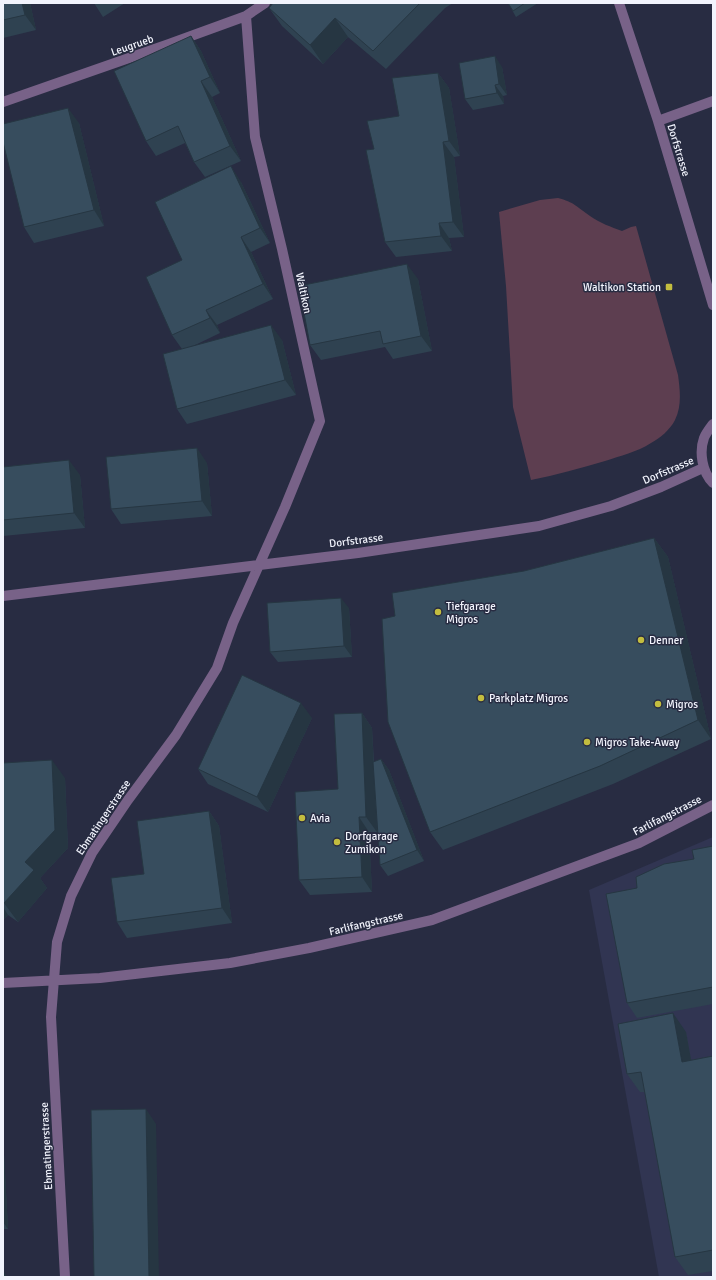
<svg xmlns="http://www.w3.org/2000/svg" width="716" height="1280" viewBox="0 0 716 1280" font-family="Signika,sans-serif">
<style>
.built{fill:#313552}
.green{fill:#5d3e50}
.lines{fill:none;stroke-linecap:round;stroke-linejoin:round}
.minor{stroke:#786288;stroke-width:10}
.wall{fill:#2f4251}
.shaded-wall{fill:#263642}
.building{fill:#374d5e;stroke:#263642}
.poi-dot{fill:#c3bd3f;stroke:#282c42;stroke-width:1.5}
.labels{text-anchor:middle;stroke-width:3;stroke-linejoin:round;paint-order:stroke}
.street-label{font-size:11px;fill:#f2f4fd;stroke:#282c42}
.poi-label{font-size:11px;fill:#f2f4fd;stroke:#282c42;text-anchor:start}
</style>
<rect width="100%" height="100%" fill="#282c42"/>
<!-- built -->
<path class="built" d="M 713,837 L 713,1277 L 659,1277 L 589,890 Z"/>
<!-- green -->
<path class="green" d="M 558,198 C 574,202 577,207 590,216 C 600,223 611,227 622,231 L 631,227 L 636,226 L 678,375 C 680,390 682,406 675,420 C 670,430 660,438 651,443 C 637,452 620,456 605,461 C 581,468 556,475 531,480 L 513,407 L 506,286 L 499,212 L 540,200 Z"/>
<g class="lines">
<!-- minor -->
<path class="minor" d="M 619,3 L 658,121 L 713,305
M 3,102 L 169,44 L 246,16 L 265,3
M 658,121 L 713,101
M 713,424 C 710,428 706,433 704,438 C 699,452 702,472 713,483
M 3,596 L 358,553 L 539,526 L 611,506 L 661,487 L 703,468
M 3,983 L 100,978 L 230,963 L 309,948 L 432,920 L 639,843 L 713,805
M 65,1277 L 51,1017 L 57,942 L 71,896 L 92,853 L 128,800 L 176,735 L 217,668 L 233,623 L 285,507 L 320,421 L 282,249 L 255,137 L 246,16"/>
</g>
<!-- wall -->
<path class="wall" d="M 3,3 L 30,3 L 36,30 L 3,38 Z
M 94,3 L 125,3 L 103,17 Z
M 273,3 L 453,3 L 445,8 L 386,69 L 348,37 L 323,64 L 282,26 L 269,8 Z
M 508,3 L 538,3 L 516,17 Z
M 191,36 L 201,51 L 220,93 L 212,97 L 241,161 L 205,177 L 194,162 L 185,143 L 156,156 L 146,141 Z
M 502,67 L 507,95 L 503,96 L 504,104 L 473,110 L 465,99 Z
M 438,73 L 449,88 L 460,156 L 454,157 L 464,237 L 449,238 L 452,251 L 396,257 L 385,242 L 399,116 Z
M 79,123 L 104,226 L 34,243 L 24,227 Z
M 241,182 L 270,243 L 251,252 L 273,299 L 217,325 L 220,333 L 191,347 L 282,340 L 296,395 L 187,424 L 177,409 L 182,349 L 172,335 L 182,260 Z
M 418,279 L 432,351 L 393,359 L 385,347 L 321,360 L 310,345 Z
M 207,463 L 212,516 L 121,524 L 111,509 Z
M 3,467 L 80,475 L 85,528 L 3,536 Z
M 654,538 L 668,557 L 711,739 L 613,784 L 443,850 L 430,832 L 524,571 Z
M 349,608 L 352,657 L 278,662 L 270,652 Z
M 362,713 L 372,728 L 374,762 L 381,759 L 389,770 L 424,861 L 388,876 L 380,865 L 376,802 L 377,832 L 369,832 L 372,892 L 310,895 L 299,880 L 338,789 Z
M 312,718 L 268,812 L 208,784 L 198,769 Z
M 3,763 L 65,778 L 68,848 L 40,878 L 47,888 L 18,922 L 8,915 L 3,920 Z
M 209,811 L 219,826 L 232,923 L 127,938 L 117,922 L 144,874 Z
M 713,846 L 713,1004 L 637,1018 L 627,1003 L 637,888 L 694,859 Z
M 686,1032 L 691,1060 L 713,1056 L 713,1271 L 688,1275 L 675,1257 L 645,1092 L 640,1092 L 627,1074 Z
M 3,1152 L 4,1154 L 8,1229 L 3,1229 Z"/>
<!-- shaded-wall -->
<path class="shaded-wall" d="M 22,3 L 30,3 L 36,30 L 25,15 Z
M 335,18 L 348,37 L 323,64 L 310,45 Z
M 191,36 L 201,51 L 220,93 L 210,77 Z
M 495,56 L 502,67 L 507,95 L 499,84 Z
M 438,73 L 449,88 L 460,156 L 449,141 Z
M 201,81 L 212,97 L 241,161 L 230,146 Z
M 495,85 L 503,96 L 504,104 L 497,93 Z
M 68,108 L 79,123 L 104,226 L 94,210 Z
M 443,142 L 454,157 L 464,237 L 453,222 Z
M 231,166 L 241,182 L 270,243 L 260,228 Z
M 439,223 L 449,238 L 452,251 L 441,236 Z
M 241,237 L 251,252 L 273,299 L 263,284 Z
M 407,264 L 418,279 L 432,351 L 421,336 Z
M 206,310 L 217,325 L 220,333 L 210,318 Z
M 271,325 L 282,340 L 296,395 L 285,380 Z
M 197,448 L 207,463 L 212,516 L 202,501 Z
M 69,460 L 80,475 L 85,528 L 74,513 Z
M 654,538 L 668,557 L 711,739 L 698,720 Z
M 341,598 L 349,608 L 352,657 L 344,646 Z
M 301,703 L 312,718 L 268,812 L 257,797 Z
M 362,713 L 372,728 L 377,832 L 366,817 Z
M 381,759 L 389,770 L 424,861 L 417,850 Z
M 52,760 L 65,778 L 68,848 L 40,878 L 47,888 L 18,922 L 4,903 L 25,862 Z
M 209,811 L 219,826 L 232,923 L 222,908 Z
M 359,817 L 369,832 L 372,892 L 362,877 Z
M 3,907 L 8,915 L 3,920 Z
M 673,1013 L 686,1032 L 695,1081 L 682,1062 Z
M 146,1109 L 156,1124 L 159,1277 L 149,1277 Z
M 3,1152 L 4,1154 L 8,1229 L 3,1222 Z
M 4,1272 L 7,1277 L 3,1277 L 3,1273 Z"/>
<!-- building -->
<path class="building" d="M 3,3 L 22,3 L 25,15 L 3,20 Z
M 273,3 L 420,3 L 373,51 L 335,18 L 310,45 L 269,8 Z
M 508,3 L 525,3 L 513,11 Z
M 191,36 L 210,77 L 201,81 L 230,146 L 194,162 L 178,126 L 146,141 L 114,71 Z
M 495,56 L 499,84 L 495,85 L 497,93 L 465,99 L 459,63 Z
M 438,73 L 449,141 L 443,142 L 453,222 L 439,223 L 441,236 L 385,242 L 366,150 L 374,149 L 367,121 L 399,116 L 392,78 Z
M 68,108 L 94,210 L 24,227 L 3,142 L 3,124 Z
M 231,166 L 260,228 L 241,237 L 263,284 L 206,310 L 210,318 L 172,335 L 146,277 L 182,260 L 155,202 Z
M 407,264 L 421,336 L 383,344 L 380,331 L 310,345 L 299,286 Z
M 271,325 L 285,380 L 177,409 L 163,354 Z
M 197,448 L 202,501 L 111,509 L 106,457 Z
M 69,460 L 74,513 L 3,520 L 3,467 Z
M 654,538 L 698,720 L 600,766 L 430,832 L 388,722 L 382,619 L 395,616 L 392,593 L 524,571 Z
M 341,598 L 344,646 L 270,652 L 267,603 Z
M 242,675 L 301,703 L 257,797 L 198,769 Z
M 362,713 L 366,817 L 359,817 L 362,877 L 299,880 L 295,792 L 338,789 L 334,714 Z
M 381,759 L 417,850 L 380,865 L 373,762 Z
M 52,760 L 55,830 L 25,862 L 34,870 L 4,903 L 3,902 L 3,763 Z
M 209,811 L 222,908 L 117,922 L 111,878 L 144,874 L 137,821 Z
M 713,846 L 713,987 L 627,1003 L 606,894 L 637,888 L 636,877 L 664,864 L 694,859 L 692,850 Z
M 673,1013 L 682,1062 L 713,1056 L 713,1250 L 675,1257 L 641,1072 L 627,1074 L 618,1024 Z
M 146,1109 L 149,1277 L 94,1277 L 91,1110 Z"/>
<!-- markers -->
<g class="poi-dot">
<rect x="665" y="283" width="8" height="8" rx="2"/>
<circle cx="438" cy="612" r="4"/>
<circle cx="641" cy="640" r="4"/>
<circle cx="481" cy="698" r="4"/>
<circle cx="658" cy="704" r="4"/>
<circle cx="587" cy="742" r="4"/>
<circle cx="302" cy="818" r="4"/>
<circle cx="337" cy="842" r="4"/>
</g>
<g class="labels">
<!-- street labels -->
<g class="street-label">
<text transform="translate(132 45) rotate(-19)" y="4">Leugrueb</text>
<text transform="translate(679 150) rotate(73)" y="4">Dorfstrasse</text>
<text transform="translate(304 293) rotate(78)" y="4">Waltikon</text>
<text transform="translate(668 470) rotate(-23)" y="4">Dorfstrasse</text>
<text transform="translate(356 540) rotate(-7)" y="4">Dorfstrasse</text>
<text transform="translate(667 815) rotate(-27)" y="4">Farlifangstrasse</text>
<text transform="translate(103 817) rotate(-56)" y="4">Ebmatingerstrasse</text>
<text transform="translate(366 923) rotate(-13)" y="4">Farlifangstrasse</text>
<text transform="translate(46 1146) rotate(-93)" y="4">Ebmatingerstrasse</text>
</g>
<!-- poi labels -->
<g class="poi-label">
<text x="661" y="291" text-anchor="end">Waltikon Station</text>
<text x="446" y="610">Tiefgarage<tspan x="446" dy="13">Migros</tspan></text>
<text x="649" y="644">Denner</text>
<text x="489" y="702">Parkplatz Migros</text>
<text x="666" y="708">Migros</text>
<text x="595" y="746">Migros Take-Away</text>
<text x="310" y="822">Avia</text>
<text x="345" y="840">Dorfgarage<tspan x="345" dy="13">Zumikon</tspan></text>
</g>
</g>
<!-- border -->
<rect width="716" height="1280" fill="none" stroke="#f2f4fd" stroke-width="8"/>
</svg>
